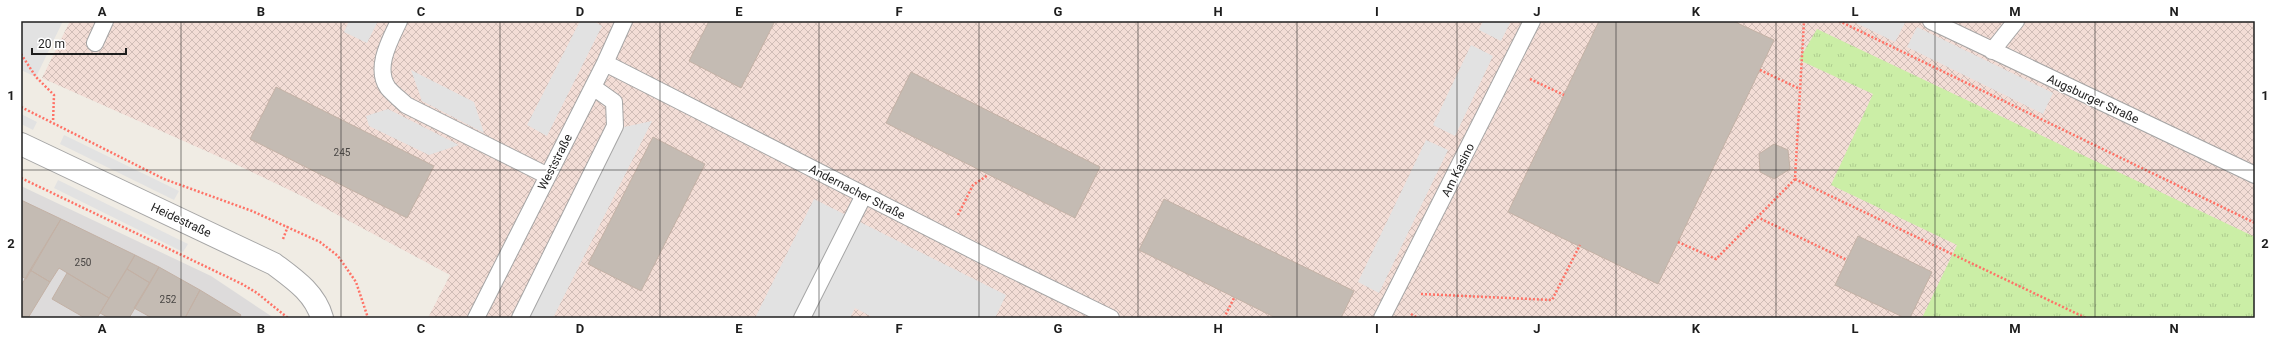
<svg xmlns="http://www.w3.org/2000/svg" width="2276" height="339" viewBox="0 0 2276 339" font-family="Roboto,sans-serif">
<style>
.residential{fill:#dddbdb}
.military{fill:url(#military-cross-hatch)}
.grass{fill:url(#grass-tufts)}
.parking{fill:#e2e2e2}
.building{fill:#c4bbb3;stroke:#c3b1a5}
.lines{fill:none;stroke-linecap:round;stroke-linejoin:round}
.service-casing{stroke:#a5a5a5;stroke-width:18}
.tertiary-casing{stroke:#a5a5a5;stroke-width:24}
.path{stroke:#ff7266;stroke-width:2.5;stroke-dasharray:2 2;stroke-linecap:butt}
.service{stroke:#fff;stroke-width:16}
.tertiary{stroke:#fff;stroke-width:22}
.grid{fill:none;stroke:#1e1e1e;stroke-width:1;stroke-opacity:0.55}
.labels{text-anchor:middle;stroke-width:3;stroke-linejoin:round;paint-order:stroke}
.number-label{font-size:10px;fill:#484543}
.street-label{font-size:12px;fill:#1e1e1e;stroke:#fff}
.neatline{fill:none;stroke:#1e1e1e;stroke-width:1.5}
.grid-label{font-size:13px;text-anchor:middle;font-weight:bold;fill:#1e1e1e}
</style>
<defs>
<pattern id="military-cross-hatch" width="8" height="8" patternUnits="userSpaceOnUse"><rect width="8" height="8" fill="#f3ddd6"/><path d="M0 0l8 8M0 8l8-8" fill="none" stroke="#d0bdb7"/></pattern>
<pattern id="grass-tufts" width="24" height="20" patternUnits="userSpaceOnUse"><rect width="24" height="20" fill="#cbeea6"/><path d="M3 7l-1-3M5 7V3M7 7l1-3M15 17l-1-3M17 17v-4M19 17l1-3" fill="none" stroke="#aecc8e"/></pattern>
</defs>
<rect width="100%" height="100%" fill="#f0ece4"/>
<!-- residential -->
<path class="residential" d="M 21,186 L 211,276 L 274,318 L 21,318 Z"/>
<!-- military -->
<path class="military" d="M 70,21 L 2255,21 L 2255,318 L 428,318 L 450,275 L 306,198 L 233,163 L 42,78 Z"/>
<!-- grass -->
<path class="grass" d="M 1817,29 L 2255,237 L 2255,318 L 1922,318 L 1957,245 L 1831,185 L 1873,94 L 1799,60 Z"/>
<!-- parking -->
<path class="parking" d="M 21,21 L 63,21 L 36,77 L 21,70 Z
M 349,21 L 378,21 L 367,43 L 344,32 Z
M 580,21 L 593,21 L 602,26 L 547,136 L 527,125 Z
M 1483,21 L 1511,21 L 1501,41 L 1479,30 Z
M 1852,21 L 1906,21 L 1895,42 Z
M 1917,27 L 2053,93 L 2043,114 L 1907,47 Z
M 1471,45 L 1493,56 L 1455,136 L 1433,125 Z
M 411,70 L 474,102 L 484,133 L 422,101 Z
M 388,109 L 459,145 L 429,155 L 369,126 L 366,116 Z
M 21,114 L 37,122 L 33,130 L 21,124 Z
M 652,121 L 553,318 L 529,318 L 624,127 Z
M 64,135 L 179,191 L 174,200 L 60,144 Z
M 1426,140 L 1448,150 L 1379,293 L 1358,282 Z
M 58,180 L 188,244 L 183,252 L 54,188 Z
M 814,199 L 1006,295 L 995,318 L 874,318 L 855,308 L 850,318 L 755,318 Z"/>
<!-- building -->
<path class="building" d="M 709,21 L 775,21 L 741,88 L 689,61 Z
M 1599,21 L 1733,21 L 1774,40 L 1658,284 L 1508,212 Z
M 911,72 L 1100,167 L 1075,218 L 886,123 Z
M 276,87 L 434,166 L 407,218 L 250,139 Z
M 653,137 L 705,164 L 641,291 L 588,264 Z
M 1774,144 L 1788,150 L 1790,169 L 1774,179 L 1760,172 L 1759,154 Z
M 1164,199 L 1354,291 L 1341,318 L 1276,318 L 1139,250 Z
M 21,200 L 61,219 L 26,279 L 21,276 Z
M 61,219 L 135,255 L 109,298 L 59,268 L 50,282 L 30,270 Z
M 1858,236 L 1932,272 L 1910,318 L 1905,318 L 1835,285 Z
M 135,255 L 159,267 L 150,283 L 127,269 Z
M 159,267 L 200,290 L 185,318 L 152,318 L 134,308 Z
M 127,269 L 150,283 L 129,318 L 109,318 L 100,313 Z
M 30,270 L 50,282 L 28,318 L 21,318 L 21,286 Z
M 67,273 L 109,298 L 97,318 L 85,318 L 52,299 Z
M 200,290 L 241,315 L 239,318 L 185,318 Z"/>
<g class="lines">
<defs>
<path id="service" d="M 399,21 C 390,40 374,68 388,88 C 393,94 401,100 406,105 L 548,176
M 1931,21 L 2255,175
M 95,43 L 105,21
M 1992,51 L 2016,21
M 605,63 L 984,256 L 1111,318
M 476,318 L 605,63 L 624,21
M 520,318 L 615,126 L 614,102 L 593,87
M 802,318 L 864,195
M 1382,318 L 1532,21"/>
<path id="tertiary" d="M 21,144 L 274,264 C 294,279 315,293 322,318"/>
</defs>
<!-- service casing -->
<use href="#service" class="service-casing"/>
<!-- tertiary casing -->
<use href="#tertiary" class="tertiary-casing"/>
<!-- path -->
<path class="path" d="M 1839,21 L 2255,223
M 21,54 L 36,77 L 54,95 L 53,122
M 1760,70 L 1800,89
M 1530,79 L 1564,95
M 21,107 L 164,179 L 252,211 L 320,242 L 338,256 L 356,282 L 368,318
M 21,178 L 242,284 L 257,293 L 288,318
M 1795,179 L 2086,318
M 958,215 L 973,185 L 988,175
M 1757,217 L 1847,260
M 283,239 L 288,226
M 1678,242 L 1716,259 L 1795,179 L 1804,21
M 1421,294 L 1552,300 L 1580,245
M 1411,314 L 1418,318
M 1224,318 L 1234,298"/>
<!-- service -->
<use href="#service" class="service"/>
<!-- tertiary -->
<use href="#tertiary" class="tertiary"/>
</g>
<!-- grid -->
<path class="grid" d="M 181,21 L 181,318M 341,21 L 341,318M 500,21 L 500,318M 660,21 L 660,318M 819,21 L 819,318M 979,21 L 979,318M 1138,21 L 1138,318M 1297,21 L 1297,318M 1457,21 L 1457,318M 1616,21 L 1616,318M 1776,21 L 1776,318M 1935,21 L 1935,318M 2095,21 L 2095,318M 21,170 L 2255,170"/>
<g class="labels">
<!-- number labels -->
<g class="number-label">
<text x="342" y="156">245</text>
<text x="83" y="266">250</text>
<text x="168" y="303">252</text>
</g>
<!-- street labels -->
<g class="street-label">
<text transform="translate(2093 99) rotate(25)" y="4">Augsburger Straße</text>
<text transform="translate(555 162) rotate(-63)" y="4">Weststraße</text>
<text transform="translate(1458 170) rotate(-63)" y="4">Am Kasino</text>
<text transform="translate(857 192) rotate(27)" y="4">Andernacher Straße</text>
<text transform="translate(181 220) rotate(25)" y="4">Heidestraße</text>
</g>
</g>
<!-- border -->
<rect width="2276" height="339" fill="none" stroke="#ffffff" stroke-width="44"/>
<!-- scale -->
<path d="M32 48v6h94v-6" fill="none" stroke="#1e1e1e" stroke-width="2"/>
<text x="38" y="48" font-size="12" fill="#1e1e1e" stroke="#ffffff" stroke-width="3" paint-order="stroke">20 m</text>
<rect x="22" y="22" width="2232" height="295" class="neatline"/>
<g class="grid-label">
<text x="102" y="16">A</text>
<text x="261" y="16">B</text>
<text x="421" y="16">C</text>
<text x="580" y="16">D</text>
<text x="739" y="16">E</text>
<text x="899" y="16">F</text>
<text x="1058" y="16">G</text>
<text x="1218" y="16">H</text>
<text x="1377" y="16">I</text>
<text x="1537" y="16">J</text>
<text x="1696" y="16">K</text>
<text x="1855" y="16">L</text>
<text x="2015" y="16">M</text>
<text x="2174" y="16">N</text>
<text x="11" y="100">1</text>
<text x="2265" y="100">1</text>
<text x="11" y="248">2</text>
<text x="2265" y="248">2</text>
<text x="102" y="333">A</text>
<text x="261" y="333">B</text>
<text x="421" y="333">C</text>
<text x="580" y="333">D</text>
<text x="739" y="333">E</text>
<text x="899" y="333">F</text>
<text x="1058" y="333">G</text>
<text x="1218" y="333">H</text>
<text x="1377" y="333">I</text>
<text x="1537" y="333">J</text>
<text x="1696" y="333">K</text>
<text x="1855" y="333">L</text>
<text x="2015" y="333">M</text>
<text x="2174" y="333">N</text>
</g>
</svg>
